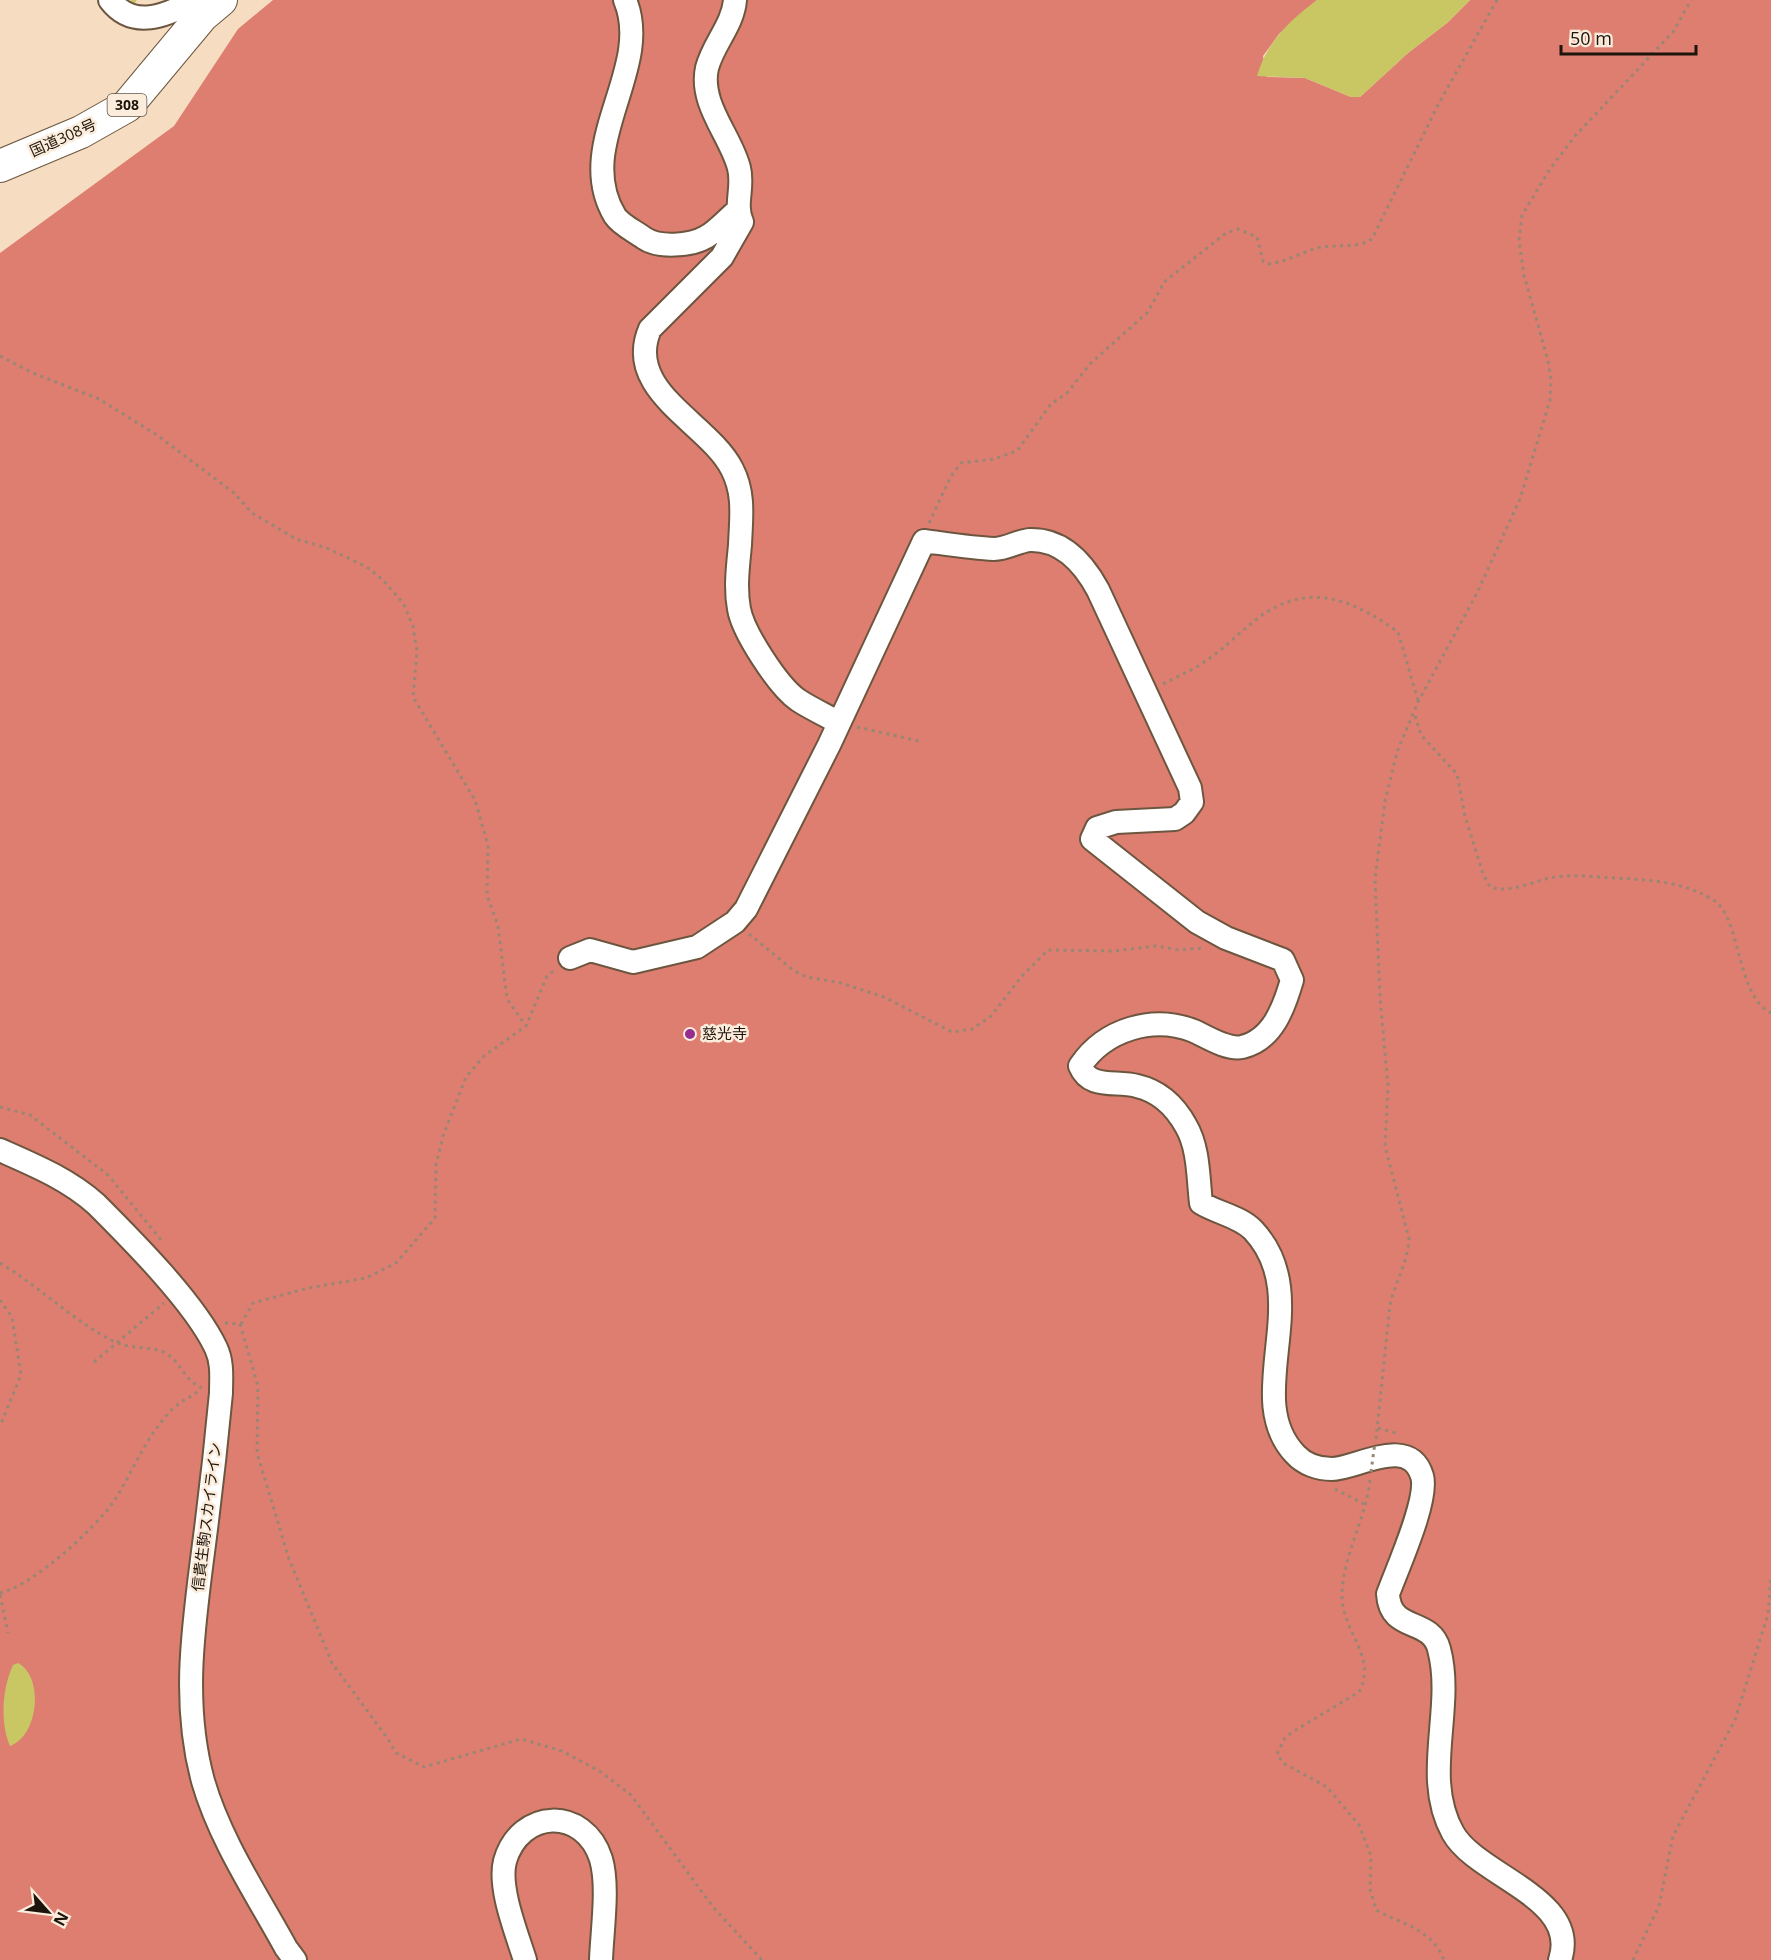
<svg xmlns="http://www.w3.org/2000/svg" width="1771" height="1960" viewBox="0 0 1771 1960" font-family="'Open Sans','Noto Sans JP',sans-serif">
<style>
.forest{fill:#de7e70}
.water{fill:#c9c664}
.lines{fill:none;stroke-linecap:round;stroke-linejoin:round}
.stream{stroke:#c9c664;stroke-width:5}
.minor-casing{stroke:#6c563f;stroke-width:26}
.highway-casing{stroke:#6c563f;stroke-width:34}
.path{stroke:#998673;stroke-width:3;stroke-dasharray:3 4.5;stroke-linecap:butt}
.minor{stroke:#fff;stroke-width:22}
.highway{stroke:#fff;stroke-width:32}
.path-bridge{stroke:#998673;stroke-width:3;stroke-dasharray:3 4.5;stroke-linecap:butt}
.poi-dot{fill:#962c8f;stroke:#fbecdb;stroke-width:2}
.labels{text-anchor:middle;stroke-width:5;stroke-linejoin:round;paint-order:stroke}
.shield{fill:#fbecdb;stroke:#605549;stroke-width:1.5}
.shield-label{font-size:14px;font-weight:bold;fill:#1d140b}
.street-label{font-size:15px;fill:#1d140b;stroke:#fbecdb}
.poi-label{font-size:15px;fill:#1d140b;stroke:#fbecdb;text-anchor:start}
</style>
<rect width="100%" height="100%" fill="#f6dcc1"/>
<!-- forest -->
<path class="forest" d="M 273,0 L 1317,0 L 1279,34 L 1263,56 L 1267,77 L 1305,78 L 1351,97 L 1360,97 L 1408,53 L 1447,23 L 1470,0 L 1771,0 L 1771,1960 L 0,1960 L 0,253 L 174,126 L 238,29 Z"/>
<!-- water -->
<path class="water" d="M 1317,0 L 1470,0 L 1447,23 L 1408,53 L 1360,97 L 1351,97 L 1305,78 L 1257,76 C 1266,43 1290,20 1317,0 Z
M 18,1663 C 44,1676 39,1736 10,1746 C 0,1723 2,1689 13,1665 Z"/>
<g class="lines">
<!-- stream -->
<path class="stream" d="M 133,2 L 134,0"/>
<defs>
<path id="minor" d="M 110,0 C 133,30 166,16 195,0
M 625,0 C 654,69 572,145 615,216 C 621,225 636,232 644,238 C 658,248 691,246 706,237 C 717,231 727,219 737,211
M 735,0 C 733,25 713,44 707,68 C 699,104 731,136 739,168 C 744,187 734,204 742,222 L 722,257 L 650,329 C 623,391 709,423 732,469 C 745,494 741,518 740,545 C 738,566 735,588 739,609 C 743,632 778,686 798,700 C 810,708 825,715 838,722
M 570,958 L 590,950 L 633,962 L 697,947 L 735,922 L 746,909 L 829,745 L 924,541 C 947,544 971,548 994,549 C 1006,549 1018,541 1030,540 C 1063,539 1084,564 1098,590 L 1190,788 L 1192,802 L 1184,813 L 1175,819 L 1116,822 L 1097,828 L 1092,839 L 1197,922 L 1226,938 L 1283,960 L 1292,980 C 1284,1007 1273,1040 1242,1047 C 1227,1050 1207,1037 1194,1031 C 1153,1015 1105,1029 1080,1066 C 1090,1090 1116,1080 1137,1086 C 1159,1091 1175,1106 1186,1126 C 1199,1148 1198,1178 1201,1203 C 1217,1213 1239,1216 1253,1230 C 1317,1298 1240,1396 1295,1454 C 1304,1464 1318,1469 1332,1469 C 1356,1469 1409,1434 1422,1476 C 1429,1499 1397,1569 1388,1594 C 1390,1633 1431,1617 1439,1649 C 1455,1709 1421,1776 1453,1833 C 1477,1876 1581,1898 1560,1960
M 0,1150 C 34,1165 68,1179 96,1204 C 132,1240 195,1303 216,1348 C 223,1363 221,1378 221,1393 C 216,1446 210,1499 203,1552 C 193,1630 182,1704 203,1781 C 220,1840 257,1895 286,1948 L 295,1960
M 525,1960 C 517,1934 498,1888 505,1861 C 520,1809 584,1806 601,1859 C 609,1886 602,1931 601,1960"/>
<path id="highway" d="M 0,166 L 81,132 L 127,106 L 202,16 L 221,0"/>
</defs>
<!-- minor casing -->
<use href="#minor" class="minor-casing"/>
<!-- highway casing -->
<use href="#highway" class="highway-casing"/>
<!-- path -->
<path class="path" d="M 0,356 L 33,373 L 99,399 L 157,435 L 234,493 L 252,513 L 296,539 L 327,548 L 367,567 L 383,580 L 403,603 L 413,626 L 417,652 L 413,697 L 475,800 L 488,845 L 487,895 L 498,926 L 507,999 L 526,1026
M 929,523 L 951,476 L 961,463 L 994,459 L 1017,451 L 1051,404 L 1067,393 L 1090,364 L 1148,312 L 1164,282 L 1226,233 L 1238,229 L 1257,237 L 1263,261 L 1268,264 C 1286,262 1300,253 1317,248 C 1336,243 1354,250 1372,239 L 1439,103 L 1497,0
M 1163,684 C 1178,676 1194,670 1207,660 C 1230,645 1252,618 1276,607 C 1320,584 1362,606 1398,632 L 1418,701
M 1415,716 L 1421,735 L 1457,774 L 1465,816 L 1483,874 L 1490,887 C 1512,894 1534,880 1556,877 C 1576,874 1595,877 1615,878 C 1650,880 1681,881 1712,899 C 1742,916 1735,995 1771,1013
M 857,727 L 923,742
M 749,934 L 793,970 L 806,977 L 841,983 L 884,997 L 952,1032 L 972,1029 L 991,1016 L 1022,976 L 1048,950 L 1114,951 L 1156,946 L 1179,950 L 1203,948
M 0,1107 L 30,1115 L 108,1175 L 162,1241
M 0,1263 C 40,1287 72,1320 113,1341 C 130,1350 152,1345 167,1354 C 183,1364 182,1379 202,1388
M 0,1300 L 12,1317 L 21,1375 L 0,1426
M 225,1323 L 240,1324 L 258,1386 L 257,1453 L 289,1559 L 332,1663 L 388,1739 L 396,1753 L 424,1767 L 521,1739 L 562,1751 L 601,1772 L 631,1795 L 713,1907 L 762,1960
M 241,1324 L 253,1303 L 308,1288 L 366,1278 L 396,1263 L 435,1218 L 436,1165 L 443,1136 L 466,1077 L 484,1056 L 526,1026 L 547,976 L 555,970
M 94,1362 L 164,1303
M 1378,1428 L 1399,1434
M 1376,1439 L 1390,1305 C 1395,1282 1408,1262 1409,1239 L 1385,1146 L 1388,1086 L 1380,998 L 1375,879 L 1385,801 L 1397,752 L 1418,702 L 1477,593 L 1520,499 L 1550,400 L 1551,379 L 1548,361 L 1524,275 L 1519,241 L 1522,215 L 1550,169 L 1575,136 L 1673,32 L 1691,0
M 1370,1480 C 1366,1519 1342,1557 1342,1596 C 1342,1632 1378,1657 1359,1692 L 1294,1731 L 1285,1738 L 1277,1754 L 1283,1763 L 1327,1787 L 1359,1825 L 1371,1856 L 1370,1889 L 1376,1910 C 1403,1925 1431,1928 1444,1960
M 1335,1489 L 1366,1505
M 0,1593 C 32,1586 95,1529 114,1501 C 129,1478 140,1451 156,1429 C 162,1420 173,1407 181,1402 C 188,1397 194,1396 200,1389
M 0,1595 L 8,1633
M 1633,1960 L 1659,1906 L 1673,1836 L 1735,1720 L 1768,1614 L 1771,1576"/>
<!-- minor -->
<use href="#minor" class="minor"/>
<!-- highway -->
<use href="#highway" class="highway"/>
<!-- path-bridge -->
<path class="path-bridge" d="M 1371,1472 L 1375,1442"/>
</g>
<!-- markers -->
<circle class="poi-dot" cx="690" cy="1034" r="6"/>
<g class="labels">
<!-- shield labels -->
<rect class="shield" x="107.5" y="94" width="39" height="22" rx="4.5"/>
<g class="shield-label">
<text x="127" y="110">308</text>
</g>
<!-- street labels -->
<g class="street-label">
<text transform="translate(63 138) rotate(-24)" y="5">国道308号</text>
<text transform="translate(207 1517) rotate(-83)" y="5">信貴生駒スカイライン</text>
</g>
<!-- poi labels -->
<g class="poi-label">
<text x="702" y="1039">慈光寺</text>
</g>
</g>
<!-- north arrow -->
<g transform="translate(48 1912) rotate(118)" stroke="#fbecdb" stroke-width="4.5" paint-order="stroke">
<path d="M0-4.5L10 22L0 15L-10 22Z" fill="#1d140b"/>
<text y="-9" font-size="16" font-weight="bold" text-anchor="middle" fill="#1d140b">N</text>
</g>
<!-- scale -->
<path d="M1561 45v9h135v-9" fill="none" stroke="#1d140b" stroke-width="3"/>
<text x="1570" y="45" font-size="18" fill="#1d140b" stroke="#fbecdb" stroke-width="4.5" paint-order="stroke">50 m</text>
</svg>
